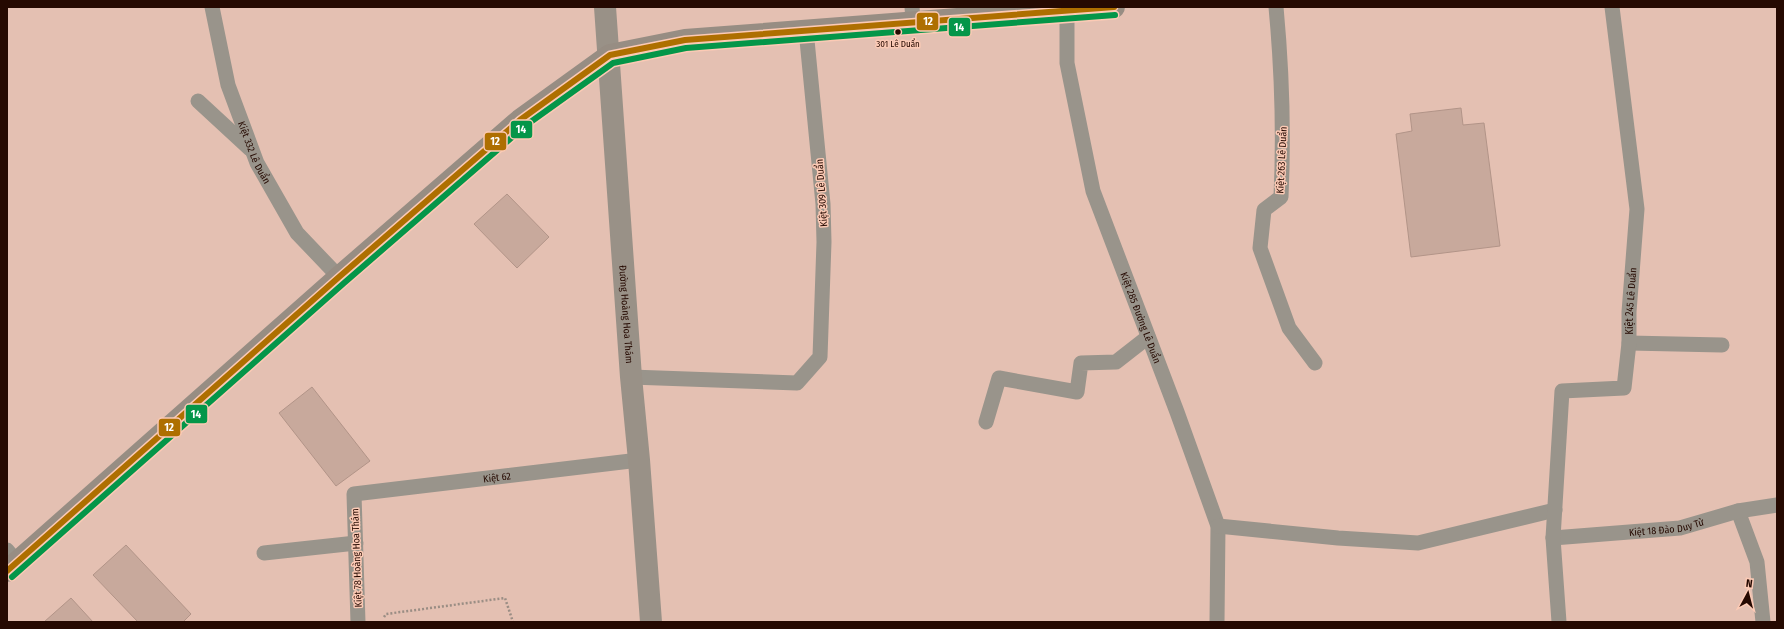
<svg xmlns="http://www.w3.org/2000/svg" width="1784" height="629" viewBox="0 0 1784 629" font-family="'Fira Sans Condensed',sans-serif">
<style>
.building{fill:#c8a99c;stroke:#b29488}
.lines{fill:none;stroke-linecap:round;stroke-linejoin:round}
.path{stroke:#9a8d84;stroke-width:2.5;stroke-dasharray:2 2;stroke-linecap:butt}
.lane{stroke:#99948b;stroke-width:15}
.secondary{stroke:#999187;stroke-width:22}
.primary{stroke:#978d83;stroke-width:22}
.bus-1-casing{stroke:#fccab5;stroke-width:9}
.bus-2-casing{stroke:#fccab5;stroke-width:9}
.bus-1{stroke:#ae6f00;stroke-width:6}
.bus-2{stroke:#049649;stroke-width:6}
.bus-dot{fill:#250901;stroke:#fccab5;stroke-width:1.5}
.labels{text-anchor:middle;stroke-width:3;stroke-linejoin:round;paint-order:stroke}
.bus-label{font-size:9px;fill:#250901;stroke:#fccab5}
.street-label{font-size:10px;fill:#250901;stroke:#fccab5}
.line-badge{stroke:#fccab5;stroke-width:1.5}
.badge-label{font-size:11px;text-anchor:middle;font-weight:bold;fill:#fff}
</style>
<rect width="100%" height="100%" fill="#e4c0b2"/>
<!-- building -->
<path class="building" d="M 1461,108 L 1463,125 L 1484,123 L 1500,246 L 1411,257 L 1396,134 L 1412,131 L 1410,114 Z
M 507,194 L 549,237 L 517,268 L 474,224 Z
M 312,387 L 370,461 L 336,486 L 279,413 Z
M 126,545 L 191,614 L 183,622 L 138,622 L 93,575 Z
M 71,598 L 93,622 L 44,622 Z"/>
<g class="lines">
<!-- path -->
<path class="path" d="M 384,617 L 386,614 L 505,598 L 513,622"/>
<!-- lane -->
<g class="lane">
<path id="s1" d="M 212,7 L 228,85 L 257,163 L 297,233 L 339,277"/>
<path d="M 912,7 L 913,21"/>
<path id="s2" d="M 1067,7 L 1067,63 L 1093,191 L 1177,412 L 1218,526 L 1217,622"/>
<path d="M 1276,7 C 1282,71 1284,133 1281,197 L 1264,210 L 1260,248 L 1289,328 L 1315,363"/>
<path d="M 198,101 L 250,149"/>
<path d="M 1629,343 L 1722,345"/>
<path d="M 631,377 L 797,383 L 820,357 L 824,242 L 823,204 L 806,30"/>
<path d="M 986,422 L 999,378 L 1077,392 L 1081,363 L 1116,362 L 1148,337"/>
<path d="M 1738,511 L 1757,562 L 1763,622"/>
<path d="M 1218,526 L 1338,538 L 1418,543 L 1555,510"/>
<path id="s3" d="M 1553,538 L 1680,528 L 1738,511 L 1777,505"/>
<path d="M 7,550 L 17,562"/>
<path d="M 264,553 L 356,543"/>
<path id="s4" d="M 358,622 L 354,494 L 639,460"/>
<path id="s5" d="M 1559,622 L 1553,538 L 1562,391 L 1624,388 L 1629,343 L 1629,312 L 1637,209 L 1612,7"/>
</g>
<!-- secondary -->
<path class="secondary" id="s6" d="M 605,7 L 631,377 L 639,460 L 651,622"/>
<!-- primary -->
<path class="primary" d="M 7,571 L 339,277 L 520,120 L 610,55 L 685,40 L 1114,7"/>
<defs>
<path id="bus-1" d="M 7,571 L 339,277 L 520,120 L 610,55 L 685,40 L 1114,7"/>
<path id="bus-2" d="M 12,577 L 344,283 L 525,126 L 613,63 L 686,48 L 1115,15"/>
</defs>
<!-- bus-1 casing -->
<use href="#bus-1" class="bus-1-casing"/>
<!-- bus-2 casing -->
<use href="#bus-2" class="bus-2-casing"/>
<!-- bus-1 -->
<use href="#bus-1" class="bus-1"/>
<!-- bus-2 -->
<use href="#bus-2" class="bus-2"/>
</g>
<!-- markers -->
<circle class="bus-dot" cx="898" cy="32" r="3.5"/>
<g class="labels">
<!-- bus labels -->
<g class="bus-label">
<text x="898" y="47">301 Lê Duẩn</text>
</g>
<!-- street labels -->
<g class="street-label">
<text dy="4" stroke="none"><textPath href="#s1" startOffset="152">Kiệt 332 Lê Duẩn</textPath></text>
<text transform="translate(1281 160) rotate(-87)" y="4">Kiệt 263 Lê Duẩn</text>
<text transform="translate(821 193) rotate(-94)" y="4">Kiệt 309 Lê Duẩn</text>
<text dy="4" stroke="none"><textPath href="#s5" startOffset="381">Kiệt 245 Lê Duẩn</textPath></text>
<text dy="4" stroke="none"><textPath href="#s6" startOffset="308">Đường Hoàng Hoa Thám</textPath></text>
<text dy="4" stroke="none"><textPath href="#s2" startOffset="322">Kiệt 285 Đường Lê Duẩn</textPath></text>
<text dy="4" stroke="none"><textPath href="#s4" startOffset="272">Kiệt 62</textPath></text>
<text dy="4" stroke="none"><textPath href="#s3" startOffset="114">Kiệt 18 Đào Duy Từ</textPath></text>
<text transform="translate(356 558) rotate(-92)" y="4">Kiệt 78 Hoàng Hoa Thám</text>
</g>
</g>
<g class="line-badge">
<rect x="916" y="12" width="23" height="19" rx="4" fill="#ae6f00"/>
<rect x="948" y="17" width="23" height="20" rx="4" fill="#049649"/>
<rect x="510" y="120" width="23" height="19" rx="4" fill="#049649"/>
<rect x="484" y="132" width="23" height="19" rx="4" fill="#ae6f00"/>
<rect x="185" y="404" width="23" height="20" rx="4" fill="#049649"/>
<rect x="158" y="418" width="23" height="19" rx="4" fill="#ae6f00"/>
</g>
<g class="badge-label">
<text x="928" y="25">12</text>
<text x="959" y="31">14</text>
<text x="521" y="133">14</text>
<text x="495" y="145">12</text>
<text x="196" y="418">14</text>
<text x="169" y="431">12</text>
</g>
<!-- border -->
<rect width="1784" height="629" fill="none" stroke="#250901" stroke-width="16"/>
<!-- north arrow -->
<g transform="translate(1748 593) rotate(7)" stroke="#fccab5" stroke-width="3" paint-order="stroke">
<path d="M0-3L7 15L0 10L-7 15Z" fill="#250901"/>
<text y="-6" font-size="11" font-weight="bold" text-anchor="middle" fill="#250901">N</text>
</g>
</svg>
